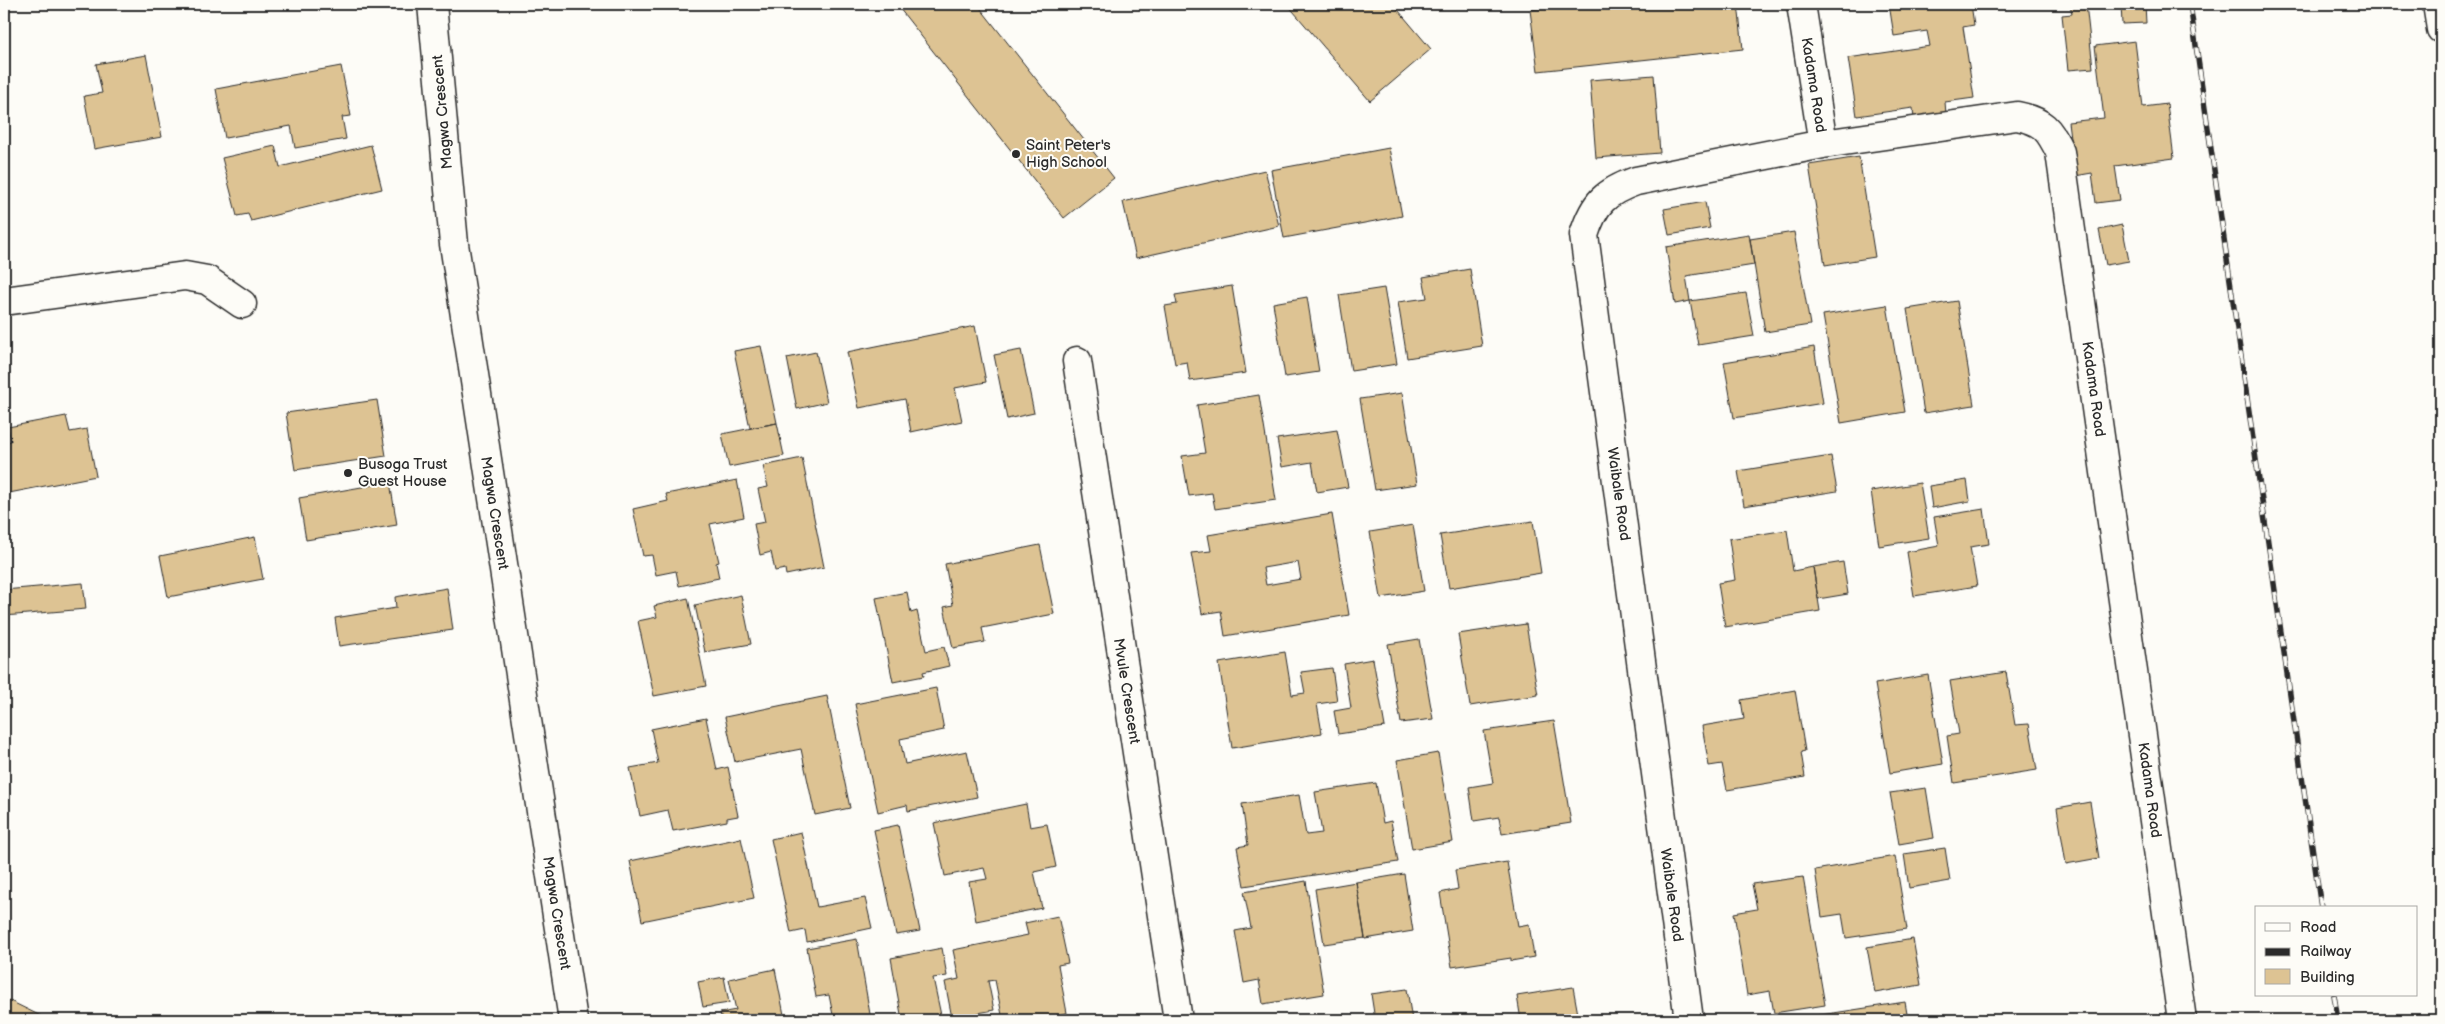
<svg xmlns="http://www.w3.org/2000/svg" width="2445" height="1024" viewBox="0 0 2445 1024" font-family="'Balsamiq Sans',sans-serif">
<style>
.building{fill:#ddc393;stroke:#2b2b2b;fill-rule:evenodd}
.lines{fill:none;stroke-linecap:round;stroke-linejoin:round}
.street-casing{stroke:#2b2b2b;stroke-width:31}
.highway-casing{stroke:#2b2b2b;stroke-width:31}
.street{stroke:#fdfcf7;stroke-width:28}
.highway{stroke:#fdfcf7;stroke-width:28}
.rail-casing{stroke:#2b2b2b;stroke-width:5.5}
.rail{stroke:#fdfcf7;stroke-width:4;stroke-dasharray:11;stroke-linecap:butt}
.poi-dot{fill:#2b2b2b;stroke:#fdfcf7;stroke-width:2}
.labels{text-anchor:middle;stroke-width:4;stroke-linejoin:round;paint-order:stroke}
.street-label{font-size:15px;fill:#2b2b2b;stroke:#fdfcf7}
.poi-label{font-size:15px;fill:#2b2b2b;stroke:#fdfcf7;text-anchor:start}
</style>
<rect width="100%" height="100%" fill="#fdfcf7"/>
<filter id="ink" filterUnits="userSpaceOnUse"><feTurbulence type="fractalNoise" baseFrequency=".02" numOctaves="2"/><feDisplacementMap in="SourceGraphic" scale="10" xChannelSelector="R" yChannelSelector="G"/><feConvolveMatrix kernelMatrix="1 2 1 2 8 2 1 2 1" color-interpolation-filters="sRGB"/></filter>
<g filter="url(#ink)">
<!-- building -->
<path class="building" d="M 896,4 L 977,4 L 1114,178 L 1064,218 Z
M 1287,4 L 1393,4 L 1431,49 L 1370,101 Z
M 1590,4 L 1738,4 L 1743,49 L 1538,71 L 1530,10 Z
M 1889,4 L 1971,4 L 1974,25 L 1963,27 L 1974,98 L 1945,102 L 1946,114 L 1914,119 L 1913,108 L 1857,116 L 1848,58 L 1930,46 L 1927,31 L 1894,36 Z
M 2070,4 L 2086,4 L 2093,68 L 2068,70 L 2062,15 L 2072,14 Z
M 2121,4 L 2145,4 L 2146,23 L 2122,24 Z
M 2135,41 L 2143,107 L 2167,104 L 2174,158 L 2115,166 L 2120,200 L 2096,203 L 2092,173 L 2075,176 L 2068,122 L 2104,118 L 2095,46 Z
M 146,55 L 162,137 L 94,149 L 84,96 L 102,93 L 96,64 Z
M 341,66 L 351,116 L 342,117 L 346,139 L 295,148 L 291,126 L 225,138 L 216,89 Z
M 1654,75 L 1660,153 L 1596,158 L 1590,80 Z
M 371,145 L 382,189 L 251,221 L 248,214 L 237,216 L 222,158 L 275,146 L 280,167 Z
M 1389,148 L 1402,216 L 1284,238 L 1271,170 Z
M 1859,157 L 1875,257 L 1825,265 L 1809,165 Z
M 1265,170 L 1279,226 L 1136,258 L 1123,202 Z
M 1705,202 L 1710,228 L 1669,235 L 1664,209 Z
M 2122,225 L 2129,261 L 2106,265 L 2099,230 Z
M 1794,232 L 1810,325 L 1765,332 L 1750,239 Z
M 1749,234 L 1754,265 L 1686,276 L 1690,301 L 1675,304 L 1666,247 Z
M 1470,269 L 1482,346 L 1407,358 L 1398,302 L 1427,298 L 1423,277 Z
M 1232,286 L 1246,373 L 1190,381 L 1187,362 L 1175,364 L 1165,306 L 1177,304 L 1175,295 Z
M 1384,288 L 1397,364 L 1351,371 L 1339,295 Z
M 1746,293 L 1754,336 L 1698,345 L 1690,301 Z
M 1307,297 L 1319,372 L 1285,377 L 1273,303 Z
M 1957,301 L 1974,405 L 1924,413 L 1907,309 Z
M 1887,305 L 1905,412 L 1841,423 L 1823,315 Z
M 975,326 L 986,382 L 955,388 L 962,421 L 911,432 L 905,399 L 859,408 L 847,352 Z
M 761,346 L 777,423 L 750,428 L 734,351 Z
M 1814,347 L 1823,403 L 1734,418 L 1724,362 Z
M 1021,350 L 1034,413 L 1007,419 L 994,355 Z
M 816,352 L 827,402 L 797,409 L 787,358 Z
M 1402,393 L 1417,484 L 1375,490 L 1360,399 Z
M 1259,395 L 1276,500 L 1215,509 L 1212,493 L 1189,496 L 1182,456 L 1205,453 L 1197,405 Z
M 377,400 L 386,456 L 295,470 L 286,413 Z
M 66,416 L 70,432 L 87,429 L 96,476 L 4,494 L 4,443 L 11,441 L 8,427 Z
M 777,423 L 784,456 L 729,467 L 722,434 Z
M 1337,430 L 1348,487 L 1317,492 L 1312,462 L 1282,467 L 1277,439 Z
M 1831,456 L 1837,491 L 1744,506 L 1738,471 Z
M 802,458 L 824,567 L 786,575 L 785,569 L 775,571 L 771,552 L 760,555 L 754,524 L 765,522 L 758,489 L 768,487 L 763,466 Z
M 737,480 L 744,517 L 710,524 L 719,562 L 716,563 L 719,578 L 679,586 L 676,571 L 656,575 L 652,555 L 643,556 L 633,509 L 668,501 L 666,494 Z
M 1967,480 L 1970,501 L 1932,508 L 1929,486 Z
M 390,482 L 397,525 L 306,540 L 299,498 Z
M 1920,483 L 1929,538 L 1879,546 L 1871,491 Z
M 1984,509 L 1989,544 L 1970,547 L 1977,586 L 1914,596 L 1907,552 L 1939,546 L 1934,517 Z
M 1332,514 L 1349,615 L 1225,636 L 1221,611 L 1202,614 L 1191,553 L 1211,551 L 1208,535 ZM 1298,562 L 1301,579 L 1266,585 L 1263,568 Z
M 1533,521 L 1541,573 L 1449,588 L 1440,535 Z
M 1413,525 L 1424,591 L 1381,598 L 1370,532 Z
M 1787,530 L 1793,571 L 1813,567 L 1820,611 L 1725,627 L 1718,583 L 1735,580 L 1729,539 Z
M 255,537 L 263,579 L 168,597 L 160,556 Z
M 1040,545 L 1054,614 L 982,628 L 985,642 L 953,648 L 944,607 L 953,605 L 945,564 Z
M 1843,562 L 1848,594 L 1818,599 L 1813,567 Z
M 83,583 L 86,609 L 4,616 L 4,590 Z
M 447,588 L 453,630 L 339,646 L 335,618 L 396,608 L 395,597 Z
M 907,592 L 911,613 L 917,611 L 926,651 L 944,647 L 949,666 L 923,672 L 924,676 L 893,682 L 876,598 Z
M 741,595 L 751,644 L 705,652 L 695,605 Z
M 688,598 L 706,686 L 654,696 L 638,621 L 657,617 L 654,606 Z
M 1526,624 L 1538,695 L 1470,706 L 1458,634 Z
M 1419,639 L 1433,719 L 1401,723 L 1388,644 Z
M 1285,652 L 1292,695 L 1305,693 L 1301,672 L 1332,668 L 1337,701 L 1317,704 L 1322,733 L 1232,748 L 1219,663 Z
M 1373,659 L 1385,727 L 1338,734 L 1334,711 L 1351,708 L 1344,664 Z
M 2006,672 L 2015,725 L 2029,724 L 2037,770 L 1954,783 L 1947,736 L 1959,734 L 1950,681 Z
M 1928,675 L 1943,764 L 1890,773 L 1875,684 Z
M 936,688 L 944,730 L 900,739 L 905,764 L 967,751 L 977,797 L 908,811 L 907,805 L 878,812 L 855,704 Z
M 1795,690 L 1805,751 L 1801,752 L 1805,777 L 1727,790 L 1722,764 L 1709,766 L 1702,726 L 1744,719 L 1741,700 Z
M 827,696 L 850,808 L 815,815 L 801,749 L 735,762 L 725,717 Z
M 706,718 L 717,770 L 728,767 L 738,816 L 727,818 L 727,821 L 673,831 L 668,810 L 640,816 L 630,768 L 658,763 L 651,729 Z
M 1554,721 L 1571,823 L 1502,834 L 1499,817 L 1474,821 L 1469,787 L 1493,783 L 1484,731 Z
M 1438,753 L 1453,842 L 1412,849 L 1397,760 Z
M 1376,783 L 1383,823 L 1391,821 L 1398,862 L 1244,886 L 1237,847 L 1248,845 L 1242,804 L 1299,795 L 1306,835 L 1322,833 L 1315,792 Z
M 1926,788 L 1934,838 L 1899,844 L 1890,793 Z
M 2090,802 L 2099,858 L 2066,864 L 2057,808 Z
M 1026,804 L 1030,827 L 1047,824 L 1056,867 L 1034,872 L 1042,908 L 976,921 L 969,882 L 987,879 L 984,868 L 945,876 L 934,823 Z
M 898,825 L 920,931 L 896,935 L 874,830 Z
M 801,832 L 817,907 L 865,898 L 872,928 L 807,942 L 805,930 L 791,933 L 771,839 Z
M 741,838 L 754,898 L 642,921 L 630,861 Z
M 1945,848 L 1950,881 L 1909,888 L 1904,854 Z
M 1895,856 L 1907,929 L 1846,938 L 1842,914 L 1822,917 L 1815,870 Z
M 1507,862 L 1518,926 L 1529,924 L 1534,957 L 1511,961 L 1511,958 L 1452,967 L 1440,893 L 1458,889 L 1455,870 Z
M 1404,874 L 1413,931 L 1365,939 L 1356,882 Z
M 1803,877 L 1825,1005 L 1774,1013 L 1770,991 L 1747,995 L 1734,913 L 1757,909 L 1752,884 Z
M 1306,881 L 1324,994 L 1263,1004 L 1259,980 L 1244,983 L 1235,931 L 1251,928 L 1244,892 Z
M 1356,882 L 1365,938 L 1324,944 L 1315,889 Z
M 1058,916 L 1068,963 L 1058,965 L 1067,1013 L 1033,1020 L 1003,1020 L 995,980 L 988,981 L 994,1010 L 952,1018 L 945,982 L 959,979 L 953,950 L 1028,935 L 1025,923 Z
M 857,939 L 871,1020 L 834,1020 L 829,995 L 816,997 L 807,948 Z
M 1913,939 L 1921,985 L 1875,993 L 1867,947 Z
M 942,948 L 947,976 L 933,978 L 942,1020 L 902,1020 L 891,958 Z
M 775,969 L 785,1020 L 722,1020 L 720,1013 L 736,1010 L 729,979 Z
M 724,977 L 729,1003 L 703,1007 L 698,982 Z
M 1573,987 L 1579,1020 L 1521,1020 L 1517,996 Z
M 1407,989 L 1412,1020 L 1375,1020 L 1371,994 Z
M 4,998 L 49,1020 L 4,1020 Z
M 1905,1002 L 1908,1020 L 1791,1020 L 1801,1018 Z"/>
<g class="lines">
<defs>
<path id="street" d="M 432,4 L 454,244 L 573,1020
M 1801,4 L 1823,144
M 4,301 L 185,276 L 207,280 L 242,304
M 1077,361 L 1178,1020
M 1689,1020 L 1584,235 C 1594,203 1605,192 1636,181 L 1823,144 L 2017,116 C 2043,121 2049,129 2060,152 L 2182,1020"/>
<path id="highway" d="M 2437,4 L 2441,29"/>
</defs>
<!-- street casing -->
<use href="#street" class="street-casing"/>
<!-- highway casing -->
<use href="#highway" class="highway-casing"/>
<!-- street -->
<use href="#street" class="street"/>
<!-- highway -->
<use href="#highway" class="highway"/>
<defs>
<path id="rail" d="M 2190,4 L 2321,908
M 2334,995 L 2338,1020"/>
</defs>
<!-- rail casing -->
<use href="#rail" class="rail-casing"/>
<!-- rail -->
<use href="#rail" class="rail"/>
</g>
</g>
<!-- markers -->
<g class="poi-dot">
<circle cx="1016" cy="154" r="5"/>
<circle cx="348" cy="473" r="5"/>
</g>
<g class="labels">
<!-- street labels -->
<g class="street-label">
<text transform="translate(1814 85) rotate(81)" y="5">Kadama Road</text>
<text transform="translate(442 112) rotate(-95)" y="5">Magwa Crescent</text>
<text transform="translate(2094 389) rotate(82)" y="5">Kadama Road</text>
<text transform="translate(1619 494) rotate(82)" y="5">Waibale Road</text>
<text transform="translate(495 513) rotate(81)" y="5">Magwa Crescent</text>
<text transform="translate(1127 691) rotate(81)" y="5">Mvule Crescent</text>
<text transform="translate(2150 790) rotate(82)" y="5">Kadama Road</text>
<text transform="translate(1672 895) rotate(82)" y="5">Waibale Road</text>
<text transform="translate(557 913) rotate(81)" y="5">Magwa Crescent</text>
</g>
<!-- poi labels -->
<g class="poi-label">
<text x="1026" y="150">Saint Peter's<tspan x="1026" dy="17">High School</tspan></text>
<text x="358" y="469">Busoga Trust<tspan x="358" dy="17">Guest House</tspan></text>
</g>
</g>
<!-- margin -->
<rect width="2445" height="1024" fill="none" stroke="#fdfcf7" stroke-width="20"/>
<rect x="10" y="10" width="2425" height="1004" fill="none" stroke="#2b2b2b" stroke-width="2" filter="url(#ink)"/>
<!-- legend -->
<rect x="2255" y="906" width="162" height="90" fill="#fdfcf7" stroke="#a9a8a5"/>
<rect x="2265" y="923" width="25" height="8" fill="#fdfcf7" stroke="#a9a8a5"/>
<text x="2300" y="932" font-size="15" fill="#2b2b2b">Road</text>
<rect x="2265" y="948" width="25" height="8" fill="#2b2b2b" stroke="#a9a8a5"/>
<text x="2300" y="956" font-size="15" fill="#2b2b2b">Railway</text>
<rect x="2265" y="969" width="25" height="15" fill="#ddc393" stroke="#a9a8a5"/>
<text x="2300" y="982" font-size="15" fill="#2b2b2b">Building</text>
</svg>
